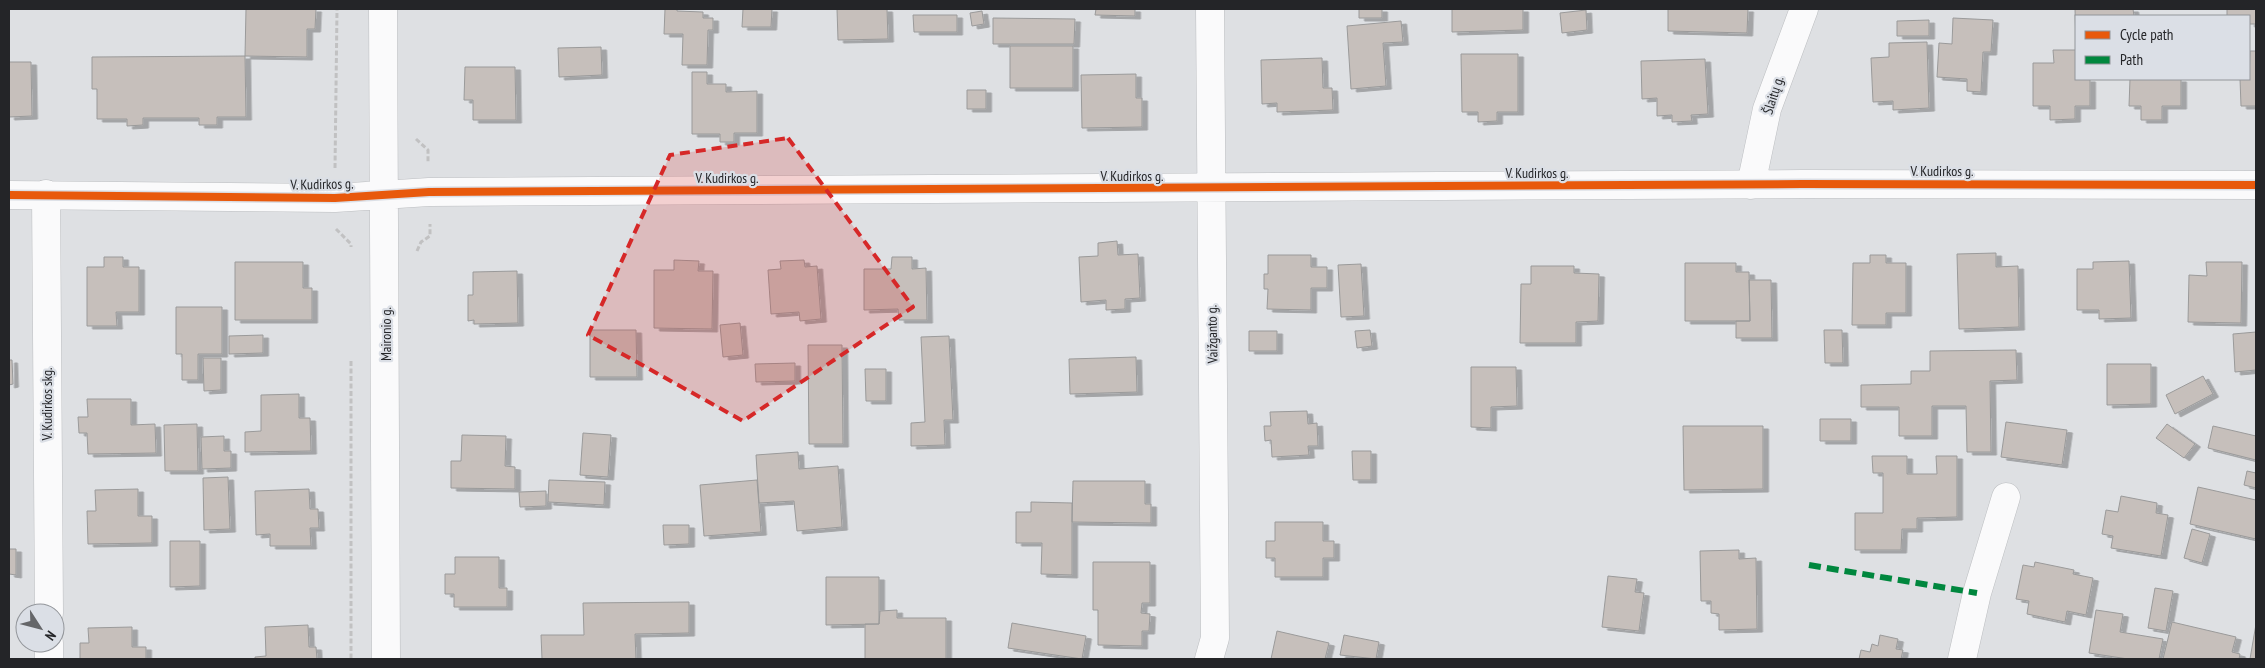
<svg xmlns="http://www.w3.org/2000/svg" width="2265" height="668" viewBox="0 0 2265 668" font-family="'PT Sans Narrow',sans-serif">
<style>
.building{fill:#c6bfbb;stroke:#9a9a9a;filter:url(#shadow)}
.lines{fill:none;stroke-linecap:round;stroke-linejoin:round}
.minor-casing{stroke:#bcbec1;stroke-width:29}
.path{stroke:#c1c1c2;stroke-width:3;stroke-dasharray:5 2.5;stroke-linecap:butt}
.minor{stroke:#fafafb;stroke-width:28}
.quiet{stroke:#00873e;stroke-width:6;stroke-dasharray:12 6;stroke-linecap:butt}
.cycleway-casing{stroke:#dbdfe6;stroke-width:11}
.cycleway{stroke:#e8590c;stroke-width:8}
.marked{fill:#d62828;fill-opacity:0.2;stroke:#d62828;stroke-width:4;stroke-dasharray:10 6;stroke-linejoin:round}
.labels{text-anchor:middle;stroke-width:4.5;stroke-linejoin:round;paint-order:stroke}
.street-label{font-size:14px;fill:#242528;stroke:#dbdfe6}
</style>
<defs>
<filter id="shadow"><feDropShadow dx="5.5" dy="3" stdDeviation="0" flood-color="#0004"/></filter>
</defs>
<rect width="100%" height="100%" fill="#dee0e3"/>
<!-- building -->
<path class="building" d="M 246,9 L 316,9 L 315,29 L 307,29 L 307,57 L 245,56 Z
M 665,9 L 677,9 L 677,11 L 703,12 L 703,18 L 713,18 L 713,30 L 708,30 L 707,65 L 682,65 L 683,34 L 664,34 Z
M 743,9 L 772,9 L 771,27 L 742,27 Z
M 837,9 L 887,9 L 888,39 L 838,40 Z
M 1096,9 L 1135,9 L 1135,16 L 1095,15 Z
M 1359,9 L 1382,9 L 1382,18 L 1359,18 Z
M 1452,9 L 1523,9 L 1523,30 L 1452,32 Z
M 1668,9 L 1748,9 L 1747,33 L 1668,31 Z
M 2075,9 L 2133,9 L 2134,16 L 2076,16 L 2076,47 Z
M 2227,9 L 2256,9 L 2256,24 L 2249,24 L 2249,16 L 2227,16 Z
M 1586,10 L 1587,30 L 1562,33 L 1560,13 Z
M 982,11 L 984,24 L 972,26 L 970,13 Z
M 913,15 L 957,15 L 957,32 L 914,32 Z
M 993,18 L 1075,19 L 1074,44 L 993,44 Z
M 1953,18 L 1993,20 L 1991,52 L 1983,52 L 1981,92 L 1967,91 L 1967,79 L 1937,77 L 1939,43 L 1952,44 Z
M 1929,20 L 1929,36 L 1897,36 L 1897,21 Z
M 1401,21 L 1403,42 L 1383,43 L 1386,86 L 1351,89 L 1347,26 Z
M 1927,42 L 1929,108 L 1893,110 L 1893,101 L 1873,102 L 1871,58 L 1889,57 L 1889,43 Z
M 1010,46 L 1073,46 L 1073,88 L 1010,88 Z
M 601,47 L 602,75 L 559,77 L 558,48 Z
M 2053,50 L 2076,50 L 2076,79 L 2090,79 L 2090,106 L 2075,106 L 2075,119 L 2050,120 L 2050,106 L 2033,106 L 2033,63 L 2054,63 Z
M 2250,51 L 2256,51 L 2256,106 L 2241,106 L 2240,79 L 2249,79 Z
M 1461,54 L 1518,54 L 1518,112 L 1497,112 L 1497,121 L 1478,122 L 1478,112 L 1462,112 Z
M 245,56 L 246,117 L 217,117 L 217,125 L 199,125 L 199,118 L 143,118 L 143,125 L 127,126 L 127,119 L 97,119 L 97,89 L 92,89 L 92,57 Z
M 1322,58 L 1323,88 L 1332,88 L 1333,110 L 1277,112 L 1277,103 L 1262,104 L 1261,60 Z
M 1705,59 L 1708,114 L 1691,115 L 1692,121 L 1672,122 L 1672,115 L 1657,116 L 1657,98 L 1642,99 L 1641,61 Z
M 9,62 L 31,62 L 32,116 L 9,117 Z
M 465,67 L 515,67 L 516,120 L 473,120 L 473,100 L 464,100 Z
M 692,72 L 707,72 L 707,84 L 726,84 L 726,92 L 757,91 L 757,133 L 734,133 L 734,142 L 720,142 L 720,134 L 692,134 Z
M 1136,74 L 1136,98 L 1142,98 L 1142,127 L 1082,128 L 1081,75 Z
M 2130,79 L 2181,79 L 2181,106 L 2162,106 L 2162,120 L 2141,120 L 2141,106 L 2129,106 Z
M 967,90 L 986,90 L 986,109 L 967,109 Z
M 1117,241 L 1118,255 L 1138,254 L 1140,298 L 1125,299 L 1125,309 L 1106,310 L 1106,300 L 1081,302 L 1079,257 L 1098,256 L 1098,243 Z
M 1996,253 L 1996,267 L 2018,266 L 2019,327 L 1959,329 L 1957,254 Z
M 1268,255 L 1311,255 L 1311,267 L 1327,267 L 1327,288 L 1311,288 L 1311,310 L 1267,309 L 1268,289 L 1264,289 L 1264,274 L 1268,274 Z
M 1870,255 L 1886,255 L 1886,263 L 1906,263 L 1906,313 L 1886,313 L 1886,325 L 1852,325 L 1853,263 L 1870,263 Z
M 104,257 L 123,257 L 123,267 L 139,267 L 139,312 L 116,312 L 117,326 L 87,326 L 87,267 L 104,267 Z
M 892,257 L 912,257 L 912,269 L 926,268 L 927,320 L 899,320 L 898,309 L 864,310 L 864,269 L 891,269 Z
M 674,260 L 699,261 L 698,271 L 713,271 L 712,329 L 654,328 L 654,270 L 674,270 Z
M 804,260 L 805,267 L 817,266 L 821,319 L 800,321 L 799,312 L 771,314 L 768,270 L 781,269 L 780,261 Z
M 2129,261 L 2131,318 L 2099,319 L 2099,310 L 2077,310 L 2077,269 L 2093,269 L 2093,262 Z
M 235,262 L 303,262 L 303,288 L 312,288 L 312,320 L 235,320 Z
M 2206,262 L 2242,262 L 2241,323 L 2188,322 L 2189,275 L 2207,276 Z
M 1685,263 L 1736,263 L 1736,272 L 1749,272 L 1750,321 L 1685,321 Z
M 1361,264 L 1364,316 L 1341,317 L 1338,265 Z
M 1531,266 L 1574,266 L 1574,273 L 1599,274 L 1598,321 L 1576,322 L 1576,343 L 1520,343 L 1521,284 L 1531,284 Z
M 517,271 L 518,323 L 474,324 L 474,320 L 468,321 L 468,295 L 473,295 L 473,272 Z
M 1749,280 L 1771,280 L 1772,338 L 1736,338 L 1736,321 L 1750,321 Z
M 176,307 L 222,307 L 222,354 L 198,354 L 198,380 L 182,380 L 182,354 L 176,354 Z
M 740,323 L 743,355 L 723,357 L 720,325 Z
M 590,330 L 636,330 L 637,377 L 590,377 Z
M 1370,330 L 1372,346 L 1357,348 L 1355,331 Z
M 1824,330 L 1842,330 L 1843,363 L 1825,363 Z
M 1249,331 L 1277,331 L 1277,351 L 1249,351 Z
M 2256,332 L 2256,370 L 2235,372 L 2233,334 Z
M 263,335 L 263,353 L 229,354 L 229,336 Z
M 949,336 L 953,420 L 944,420 L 945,445 L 911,446 L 911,423 L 925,422 L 921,337 Z
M 808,345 L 842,345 L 843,444 L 809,444 Z
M 2016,350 L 2017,380 L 1990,381 L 1991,452 L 1967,452 L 1966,406 L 1932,406 L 1932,436 L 1899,436 L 1899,407 L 1861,407 L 1861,385 L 1911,384 L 1911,371 L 1930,371 L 1930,351 Z
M 1136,357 L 1137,392 L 1070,394 L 1069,359 Z
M 203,358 L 221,358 L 221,390 L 204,391 Z
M 9,360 L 12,360 L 13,384 L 9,385 Z
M 795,363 L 795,381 L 756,382 L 755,364 Z
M 2107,364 L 2151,364 L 2151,404 L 2107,405 Z
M 1471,367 L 1516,367 L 1517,406 L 1491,407 L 1491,428 L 1471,427 Z
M 865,369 L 886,369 L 886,401 L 866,401 Z
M 2203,376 L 2213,394 L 2175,414 L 2166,395 Z
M 299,394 L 299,418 L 310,418 L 311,451 L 245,452 L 245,432 L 261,431 L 261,395 Z
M 87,399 L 131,399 L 131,425 L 155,424 L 156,453 L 88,454 L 87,433 L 79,433 L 78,417 L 88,417 Z
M 1307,411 L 1308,424 L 1317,423 L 1318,446 L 1308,446 L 1309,455 L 1272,457 L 1271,440 L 1265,441 L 1264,426 L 1271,426 L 1270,412 Z
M 1820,419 L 1851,419 L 1851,441 L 1820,441 Z
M 2006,422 L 2067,430 L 2062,465 L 2001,457 Z
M 197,424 L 198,471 L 165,471 L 164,425 Z
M 2167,424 L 2195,444 L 2184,458 L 2156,438 Z
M 1683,426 L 1763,426 L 1763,489 L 1684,490 Z
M 2213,426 L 2256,436 L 2256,460 L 2208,448 Z
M 583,433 L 611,435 L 608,477 L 580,475 Z
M 462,435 L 506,436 L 505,466 L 515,467 L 515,489 L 451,488 L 451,461 L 461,461 Z
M 224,436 L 224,451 L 231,451 L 231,468 L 202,469 L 201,437 Z
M 1352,451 L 1371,451 L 1371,480 L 1353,480 Z
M 798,452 L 799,469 L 838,466 L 842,527 L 797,531 L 794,501 L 759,503 L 756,455 Z
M 1872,456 L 1907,456 L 1907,474 L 1937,474 L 1936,456 L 1957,456 L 1957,517 L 1917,518 L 1917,529 L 1902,529 L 1901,550 L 1855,550 L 1855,513 L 1883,513 L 1883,473 L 1873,473 Z
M 2247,471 L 2256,473 L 2256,488 L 2244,485 Z
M 228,477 L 230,529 L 204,530 L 203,478 Z
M 549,480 L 605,482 L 604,505 L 548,502 Z
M 757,480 L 761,532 L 704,536 L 700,485 Z
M 1073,481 L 1145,481 L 1145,504 L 1151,504 L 1151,523 L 1072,522 Z
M 2198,487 L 2256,500 L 2256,539 L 2190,524 Z
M 138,489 L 138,516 L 152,516 L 152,543 L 88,544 L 87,511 L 96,511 L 95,490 Z
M 309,489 L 310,509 L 318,509 L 319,528 L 310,528 L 311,546 L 270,546 L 270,534 L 256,535 L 255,491 Z
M 546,491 L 546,506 L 520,507 L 519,492 Z
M 2121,496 L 2157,503 L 2156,513 L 2168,515 L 2161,556 L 2111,548 L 2113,536 L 2102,534 L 2106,510 L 2118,512 Z
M 1031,502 L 1072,503 L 1072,575 L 1041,574 L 1042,543 L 1016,543 L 1016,512 L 1031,512 Z
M 1275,522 L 1323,522 L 1323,541 L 1334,541 L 1334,558 L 1323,558 L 1323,577 L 1275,577 L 1275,558 L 1266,558 L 1266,541 L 1275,541 Z
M 663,525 L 689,525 L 689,544 L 664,545 Z
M 2192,529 L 2210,534 L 2202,563 L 2184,558 Z
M 170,541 L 200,541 L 200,586 L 170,587 Z
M 9,549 L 16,549 L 16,575 L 9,574 Z
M 1739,550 L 1739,559 L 1756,558 L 1757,629 L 1719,630 L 1719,614 L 1711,613 L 1711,601 L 1701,601 L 1700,551 Z
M 455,557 L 499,557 L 499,588 L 507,588 L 507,607 L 454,607 L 454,594 L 445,594 L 445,574 L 455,574 Z
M 1093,562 L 1150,562 L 1150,603 L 1142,603 L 1141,613 L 1150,614 L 1149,631 L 1142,631 L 1142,646 L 1098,645 L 1098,610 L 1093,610 Z
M 2035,562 L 2074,570 L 2073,574 L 2093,578 L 2086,615 L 2067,611 L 2065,622 L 2027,614 L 2029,601 L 2016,599 L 2023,565 L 2034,567 Z
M 1608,576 L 1637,579 L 1635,592 L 1644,593 L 1639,631 L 1602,627 Z
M 826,577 L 879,577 L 879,624 L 826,625 Z
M 2155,588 L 2173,591 L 2166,631 L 2148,628 Z
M 689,602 L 689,633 L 635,634 L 636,659 L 542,659 L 541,635 L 584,635 L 583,603 Z
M 897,610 L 897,618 L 946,618 L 946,659 L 865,659 L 865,624 L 879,624 L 880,611 Z
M 2096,610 L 2123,614 L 2120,632 L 2163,639 L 2159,659 L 2128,659 L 2089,653 Z
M 2172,622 L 2236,637 L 2232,652 L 2240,654 L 2239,659 L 2163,659 Z
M 1012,623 L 1086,636 L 1082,659 L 1008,648 Z
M 2256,624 L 2256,659 L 2250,659 Z
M 308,625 L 309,647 L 316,647 L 317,659 L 255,659 L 255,657 L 266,656 L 265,627 Z
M 132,627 L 132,647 L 146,647 L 146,659 L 80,659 L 80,643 L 89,643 L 88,628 Z
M 1277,631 L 1329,643 L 1325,659 L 1271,659 Z
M 1344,635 L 1379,642 L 1376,659 L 1340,655 Z
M 1880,635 L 1898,639 L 1896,649 L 1903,650 L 1901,659 L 1859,659 L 1861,650 L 1870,652 L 1872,644 L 1878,646 Z"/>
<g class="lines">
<defs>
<path id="minor" d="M 383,9 L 386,659
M 1751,185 L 1767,109 L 1804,9
M 46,194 L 49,613
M 9,195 L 335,198 L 429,192 L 1802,184 L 2256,185
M 49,643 L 49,659
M 1209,659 L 1215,638 L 1210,9
M 1962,659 L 1977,593 L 2006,497"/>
</defs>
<!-- minor casing -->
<use href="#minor" class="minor-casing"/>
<!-- path -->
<path class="path" d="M 416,139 L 428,150 L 428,162
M 335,168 L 337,9
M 336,229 L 351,244 L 351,247
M 417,251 L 421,242 L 430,236 L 430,224
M 351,361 L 351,659"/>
<!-- minor -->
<use href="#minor" class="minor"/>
<!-- quiet -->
<path class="quiet" d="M 1809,565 L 1977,593"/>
<defs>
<path id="cycleway" d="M 9,195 L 335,198 L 429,192 L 1802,184 L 2256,185"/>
</defs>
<!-- cycleway casing -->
<use href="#cycleway" class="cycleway-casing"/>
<!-- cycleway -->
<use href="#cycleway" class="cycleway"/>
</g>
<!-- marked area -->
<path class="marked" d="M 788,138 L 913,307 L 743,421 L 588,335 L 670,155 Z"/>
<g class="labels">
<!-- street labels -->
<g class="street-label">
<text transform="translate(1773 95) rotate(-72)" y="5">Šlaitų g.</text>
<text x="1942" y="176">V. Kudirkos g.</text>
<text x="1537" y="178">V. Kudirkos g.</text>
<text x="1132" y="181">V. Kudirkos g.</text>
<text x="727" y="183">V. Kudirkos g.</text>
<text transform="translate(322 184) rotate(-1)" y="5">V. Kudirkos g.</text>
<text transform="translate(386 334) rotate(-90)" y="5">Maironio g.</text>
<text transform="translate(1212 334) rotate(-91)" y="5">Vaižganto g.</text>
<text transform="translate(47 404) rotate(-90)" y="5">V. Kudirkos skg.</text>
</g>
</g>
<!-- border -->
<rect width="2265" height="668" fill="none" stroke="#242528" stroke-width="20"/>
<!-- legend -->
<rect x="2075" y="15" width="175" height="65" fill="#dbdfe6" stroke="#92959a"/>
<rect x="2085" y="31" width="25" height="8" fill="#e8590c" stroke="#92959a"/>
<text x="2120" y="40" font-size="15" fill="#242528">Cycle path</text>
<rect x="2085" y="56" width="25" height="8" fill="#00873e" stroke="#92959a"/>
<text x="2120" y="65" font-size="15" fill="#242528">Path</text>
<!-- north arrow -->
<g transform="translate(40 628) rotate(126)"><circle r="24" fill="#dbdfe6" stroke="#92959a"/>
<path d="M0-4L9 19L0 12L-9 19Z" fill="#656669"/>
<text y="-8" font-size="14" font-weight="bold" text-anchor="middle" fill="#242528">N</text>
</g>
</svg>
